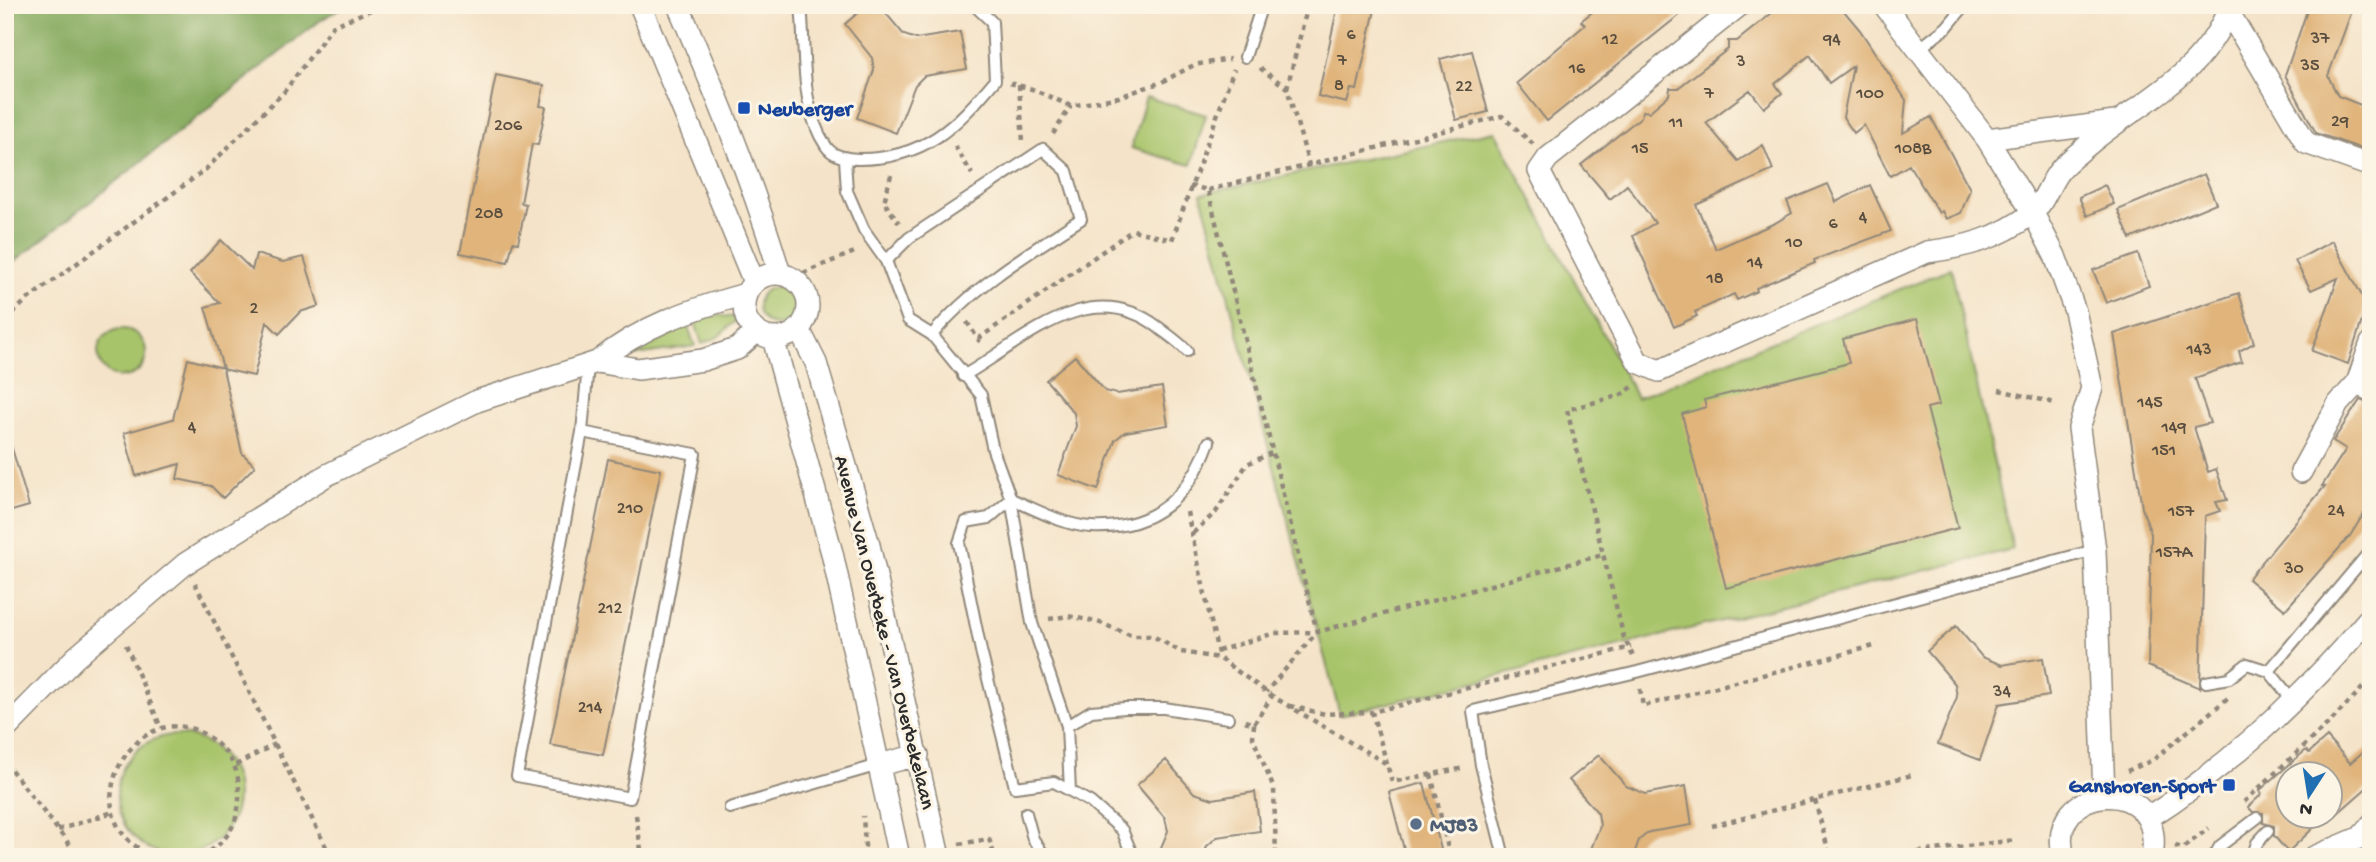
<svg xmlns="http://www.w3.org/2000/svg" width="2376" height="862" viewBox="0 0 2376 862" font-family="'Gochi Hand',sans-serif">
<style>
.green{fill:#a8c46b;stroke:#6a784b;stroke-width:2}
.forest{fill:#86aa5f;stroke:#586a45;stroke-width:2}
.building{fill:#e0b47a}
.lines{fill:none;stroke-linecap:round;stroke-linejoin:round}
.service-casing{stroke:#90877a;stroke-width:14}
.minor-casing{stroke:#90877a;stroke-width:24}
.path{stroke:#90877a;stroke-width:4.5;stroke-dasharray:5 5;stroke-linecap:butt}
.service{stroke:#fff;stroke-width:10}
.minor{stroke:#fff;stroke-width:21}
.transit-dot{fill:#1a4fb4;stroke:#fcf5e5;stroke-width:2.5}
.service-dot{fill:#5c6f8a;stroke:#fcf5e5;stroke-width:2.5}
.labels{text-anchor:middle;stroke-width:6;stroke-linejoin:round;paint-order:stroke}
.number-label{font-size:18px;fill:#584d3f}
.transit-label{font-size:21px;font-weight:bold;fill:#164399;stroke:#fcf5e5;text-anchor:start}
.street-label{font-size:21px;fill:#2b2b2b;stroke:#fcf5e5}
.service-label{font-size:21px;font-weight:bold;fill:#4e5e75;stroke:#fcf5e5;text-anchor:start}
</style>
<rect width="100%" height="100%" fill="#fcf5e5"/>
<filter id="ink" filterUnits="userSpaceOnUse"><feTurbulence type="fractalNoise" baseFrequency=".0143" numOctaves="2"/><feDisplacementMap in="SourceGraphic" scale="14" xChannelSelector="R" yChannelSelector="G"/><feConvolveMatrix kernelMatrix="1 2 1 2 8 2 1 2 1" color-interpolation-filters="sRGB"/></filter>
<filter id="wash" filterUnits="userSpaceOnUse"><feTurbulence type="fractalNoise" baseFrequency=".00686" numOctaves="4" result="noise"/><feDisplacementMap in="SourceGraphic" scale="28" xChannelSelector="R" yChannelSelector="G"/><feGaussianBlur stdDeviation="1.57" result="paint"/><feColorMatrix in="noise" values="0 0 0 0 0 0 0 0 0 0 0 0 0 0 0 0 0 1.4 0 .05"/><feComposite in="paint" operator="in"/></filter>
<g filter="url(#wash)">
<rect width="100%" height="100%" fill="#f4e3c8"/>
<!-- green -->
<path class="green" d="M 1146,97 L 1206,115 L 1191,165 L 1131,148 Z
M 1495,131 L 1637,398 L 1951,268 L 2013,549 L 1340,715 L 1201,194 Z
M758 306a19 19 0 1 1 38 0a19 19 0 1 1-38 0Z
M 717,315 L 739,318 L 718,337 L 702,344 L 694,319 Z
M 686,322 L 695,346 L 631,356 L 632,350 Z
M98 353a24 24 0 1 1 48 0a24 24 0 1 1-48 0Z
M117 795a60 60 0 1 1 120 0a60 60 0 1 1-120 0Z"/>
<!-- forest -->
<path class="forest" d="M 5,5 L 346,5 L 321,20 L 5,269 Z"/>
<g id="blocks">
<!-- building -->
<path class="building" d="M 867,5 L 879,5 L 904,35 L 916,39 L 960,32 L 967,69 L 924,76 L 915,85 L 896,133 L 857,118 L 874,70 L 872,58 L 845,24 Z
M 1338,5 L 1376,5 L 1357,90 L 1351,89 L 1347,103 L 1318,96 Z
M 1601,5 L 1692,5 L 1547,121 L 1517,83 L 1585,25 L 1581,21 Z
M 1782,5 L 1839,5 L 1860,30 L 1906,100 L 1903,133 L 1931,117 L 1970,189 L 1961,213 L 1946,219 L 1942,211 L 1939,213 L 1909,165 L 1890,176 L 1864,125 L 1854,133 L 1843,117 L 1853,66 L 1829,83 L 1810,55 L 1775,84 L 1782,93 L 1764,108 L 1750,90 L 1706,123 L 1738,161 L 1763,145 L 1773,170 L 1696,205 L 1716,249 L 1775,223 L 1792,213 L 1787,201 L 1828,184 L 1836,202 L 1870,185 L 1891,231 L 1814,260 L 1815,263 L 1756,288 L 1757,291 L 1737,300 L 1734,294 L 1695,312 L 1697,316 L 1674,327 L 1633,236 L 1655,223 L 1627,185 L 1610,199 L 1581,165 L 1641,117 L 1643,111 L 1649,112 L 1669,95 L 1670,88 L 1678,88 L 1728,49 L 1728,41 L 1737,41 Z
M 2309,5 L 2354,5 L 2328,76 L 2338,96 L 2371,109 L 2371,152 L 2316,133 L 2285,75 Z
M 1472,51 L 1488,112 L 1456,120 L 1440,59 Z
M 496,75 L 544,85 L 540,106 L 546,107 L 538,145 L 532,144 L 521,203 L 526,204 L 518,243 L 513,242 L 508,262 L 460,253 Z
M 2204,174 L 2216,203 L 2130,239 L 2118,210 Z
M 2105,185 L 2114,204 L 2087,216 L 2079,197 Z
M 221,240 L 252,270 L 256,254 L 283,262 L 304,257 L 319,306 L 300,312 L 279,334 L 267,322 L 254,376 L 223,369 L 242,453 L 255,466 L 223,498 L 211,486 L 177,479 L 180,464 L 136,476 L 124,433 L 173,419 L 188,359 L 223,368 L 205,307 L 220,303 L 190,273 Z
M 2332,241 L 2367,305 L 2348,364 L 2312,351 L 2338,278 L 2311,290 L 2295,261 Z
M 2138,254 L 2149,286 L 2106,303 L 2093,270 Z
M 2239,293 L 2254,343 L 2239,351 L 2242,362 L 2195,378 L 2210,423 L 2194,427 L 2208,472 L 2216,469 L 2227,500 L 2216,502 L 2220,511 L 2205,516 L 2200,688 L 2148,666 L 2151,534 L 2142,508 L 2114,334 Z
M 1917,319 L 1939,405 L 1927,408 L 1958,528 L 1726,588 L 1682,414 L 1706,407 L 1704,400 L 1849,363 L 1843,339 Z
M 1075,356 L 1105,391 L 1117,394 L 1162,387 L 1168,425 L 1125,432 L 1115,440 L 1098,490 L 1058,475 L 1076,426 L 1074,413 L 1046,380 Z
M 2360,400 L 2371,404 L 2371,502 L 2350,536 L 2285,610 L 2248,579 L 2325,486 L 2322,486 L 2346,449 L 2333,441 Z
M 11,445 L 29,506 L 5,513 L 5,446 Z
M 608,459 L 661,470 L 603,755 L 550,745 Z
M 1956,626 L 1982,657 L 2002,665 L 2043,658 L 2049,696 L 1999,704 L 1980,760 L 1938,744 L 1957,697 L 1955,684 L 1927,651 Z
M 2327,737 L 2350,763 L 2371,745 L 2371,784 L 2330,820 L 2330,774 L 2288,774 L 2288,816 L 2326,816 L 2288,852 L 2274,836 L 2274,826 L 2263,823 L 2263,813 L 2253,812 L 2248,807 L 2262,794 L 2259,791 L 2306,750 L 2309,753 Z
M 1599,755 L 1626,786 L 1645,794 L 1686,786 L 1692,825 L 1649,832 L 1639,840 L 1633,857 L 1588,857 L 1600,826 L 1598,813 L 1569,780 Z
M 1166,760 L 1194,793 L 1213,799 L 1255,792 L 1260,831 L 1217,837 L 1207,846 L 1203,857 L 1157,857 L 1168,831 L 1165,818 L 1137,785 Z
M 1424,783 L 1443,857 L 1406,857 L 1389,792 Z"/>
</g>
</g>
<g filter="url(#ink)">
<use href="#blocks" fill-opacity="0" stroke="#90877a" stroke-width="2"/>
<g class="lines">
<defs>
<path id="service" d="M 801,5 C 806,51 799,106 826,146 C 832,156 847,159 859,159 C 924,159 956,127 995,80 L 992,22 L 974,5
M 1919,49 L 1947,27 L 1965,5
M 1245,57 L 1262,5
M 845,159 L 847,191 L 864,230 L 886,261 L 908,320 L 932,335
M 886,261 L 909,238 L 1043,149 L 1067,171 L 1081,219 C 1030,252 971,288 932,335 L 981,395 L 993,450 L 1011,499 C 1035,509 1065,526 1092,527 C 1153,530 1190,496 1209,442
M 963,376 C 1023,342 1088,274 1158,327 C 1168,335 1179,342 1187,351
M 582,432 L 695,454 L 630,798 L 517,776 L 582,432 L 588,365
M 1011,499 L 989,518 L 966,522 L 959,543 L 981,651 L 1015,787 L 1054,782 L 1090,802 L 1122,830 L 1133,857
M 1011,499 L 1032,623 L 1067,726
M 2206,682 L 2229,678 L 2247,664 L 2269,671
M 2294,702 L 2269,671 L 2371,550
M 1070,791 L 1067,726 L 1091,711 L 1125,708 L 1164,708 L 1228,718
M 730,808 L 879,765
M 1026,813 L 1033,839 L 1045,857
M 1504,857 L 1481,765 L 1473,711 L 1637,672 L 2095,550
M 2214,857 L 2220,846 L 2257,818
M 2252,857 L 2257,843 L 2268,831"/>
<path id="minor" d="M 640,5 L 754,282
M 678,5 C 716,93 753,182 780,274
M 1740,5 L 1548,158 L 1539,171 L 1638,362 L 1659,371 L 1927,252 C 1966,247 1998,239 2031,214 C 2044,204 2049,183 2060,170 C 2067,161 2079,153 2088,145 C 2141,100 2204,77 2230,5
M 1884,5 L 1987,139 L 2033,213 L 2055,256 L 2075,311 L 2092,388 L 2079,428 L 2095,550 L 2104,795
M 2228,11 L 2306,143 L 2371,166
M 1987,139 L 2115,122
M744 306a32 32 0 1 1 64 0a32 32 0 1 1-64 0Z
M 799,329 L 816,363 L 869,545 L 939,857
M 773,338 L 832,553 L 899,857
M 2371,343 L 2357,383 L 2371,391
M 597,362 C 642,326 691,309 746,294
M 2301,472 L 2338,404 L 2357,383
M 5,730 L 75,658 L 185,564 L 327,475 L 477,401 L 597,362 L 638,369 L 703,360 L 737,349 L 756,332
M 879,765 L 918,755
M 2148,818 C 2233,764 2306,693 2371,616
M 2064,857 C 2042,783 2167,770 2152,857
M 2314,857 L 2361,837 L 2371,825"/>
</defs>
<!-- service casing -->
<use href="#service" class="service-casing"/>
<!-- minor casing -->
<use href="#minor" class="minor-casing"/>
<!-- path -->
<path class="path" d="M 1260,68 L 1287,88 L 1309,165 L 1502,116 L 1533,144
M 1010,83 L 1032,89 L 1071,106 L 1119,97 L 1162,82 L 1194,65 L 1230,59
M 1019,85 L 1023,142
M 1287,88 L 1308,5
M 1053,134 L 1071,106
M 955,146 L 972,174
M 891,175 L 884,202 L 899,223
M 1190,186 L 1208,190 L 1317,632 L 1266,692
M 1208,190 L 1309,165
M 803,273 L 857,251
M 5,320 L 28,299 L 205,170 L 284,92 L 333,26 L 382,5
M 967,322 L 980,342
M 978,339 L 1133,230 L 1172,240 L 1234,69
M 1999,390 L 2055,403
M 1187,512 L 1219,658
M 1193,533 L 1216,512 L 1247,464 L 1274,452
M 195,583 L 331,857
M 1049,619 L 1068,616 L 1098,622 L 1132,636 L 1153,636 L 1181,652 L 1219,658 L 1272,696
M 126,645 L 161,728
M 1218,651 L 1275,633 L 1317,632 L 1602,555
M 1633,656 L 1624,638 L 1567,410 L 1621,395 L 1634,386
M 1640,689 L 1643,706 L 1878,645
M 1290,706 L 1325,714 L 1372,712
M 1245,721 L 1254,724 L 1272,696 L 1387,764 L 1392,782 L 1464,768
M 1254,724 L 1253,738 L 1274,789 L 1276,857
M 5,762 L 79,857
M 1387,764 L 1372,712 L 1631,647
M 236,765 L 275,744
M 2127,771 L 2153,760 L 2228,698
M 1431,774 L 1450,857
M 1815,800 L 1830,857
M 2244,802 L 2333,719 L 2371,679
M 636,815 L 642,857
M 1712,826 L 1912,775
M 58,830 L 113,812
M 959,844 L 989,839 L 995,857
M 2175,846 L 2183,848 L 2209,828
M 156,857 C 57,820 143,678 216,743 C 235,760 240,774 239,799 C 238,826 224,846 199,857
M 314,857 L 326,847
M 862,857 L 865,846 L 863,816
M 1878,857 L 2016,840"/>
<!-- service -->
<use href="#service" class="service"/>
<!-- minor -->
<use href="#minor" class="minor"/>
</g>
</g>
<!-- markers -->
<g class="transit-dot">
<rect x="737" y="101" width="14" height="14" rx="3.5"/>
<rect x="2222" y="778" width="14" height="14" rx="3.5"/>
</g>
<circle class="service-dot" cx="1416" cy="824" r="7"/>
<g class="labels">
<!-- number labels -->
<g class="number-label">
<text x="1351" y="39">6</text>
<text x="2320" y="43">37</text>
<text x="1610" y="44">12</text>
<text x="1832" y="44">94</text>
<text x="1342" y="65">7</text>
<text x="1741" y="66">3</text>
<text x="2310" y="70">35</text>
<text x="1577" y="73">16</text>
<text x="1339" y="90">8</text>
<text x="1464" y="91">22</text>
<text x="1709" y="98">7</text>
<text x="1870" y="98">100</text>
<text x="2340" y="126">29</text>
<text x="1676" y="127">11</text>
<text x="508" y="130">206</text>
<text x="1640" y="153">15</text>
<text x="1913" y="153">108B</text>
<text x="489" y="218">208</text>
<text x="1863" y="222">4</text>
<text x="1833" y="228">6</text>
<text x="1794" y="247">10</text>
<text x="1755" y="267">14</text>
<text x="1715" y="283">18</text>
<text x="254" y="313">2</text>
<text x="2199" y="354">143</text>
<text x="2150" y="407">145</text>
<text x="192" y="432">4</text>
<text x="2174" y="432">149</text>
<text x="2164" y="455">151</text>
<text x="630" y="513">210</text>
<text x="2336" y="515">24</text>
<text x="2181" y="516">157</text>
<text x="2174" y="557">157A</text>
<text x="2294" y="573">30</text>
<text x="610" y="613">212</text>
<text x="2002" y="696">34</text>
<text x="590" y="712">214</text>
</g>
<!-- transit labels -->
<g class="transit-label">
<text x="758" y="115">Neuberger</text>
<text x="2215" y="792" text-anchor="end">Ganshoren-Sport</text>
</g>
<!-- street labels -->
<g class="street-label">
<text transform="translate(886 632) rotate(76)" y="7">Avenue Van Overbeke - Van Overbekelaan</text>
</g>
<!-- service labels -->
<g class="service-label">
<text x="1430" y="831">MJ83</text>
</g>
</g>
<!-- margin -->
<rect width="2376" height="862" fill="none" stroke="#fcf5e5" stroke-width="28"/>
<!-- north arrow -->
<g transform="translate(2309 795) rotate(192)"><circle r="33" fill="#fcf5e5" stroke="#a8a49b" stroke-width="2"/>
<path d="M0-5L12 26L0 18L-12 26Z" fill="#1f6fb2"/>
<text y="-10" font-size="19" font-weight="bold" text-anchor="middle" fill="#2b2b2b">N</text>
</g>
</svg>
